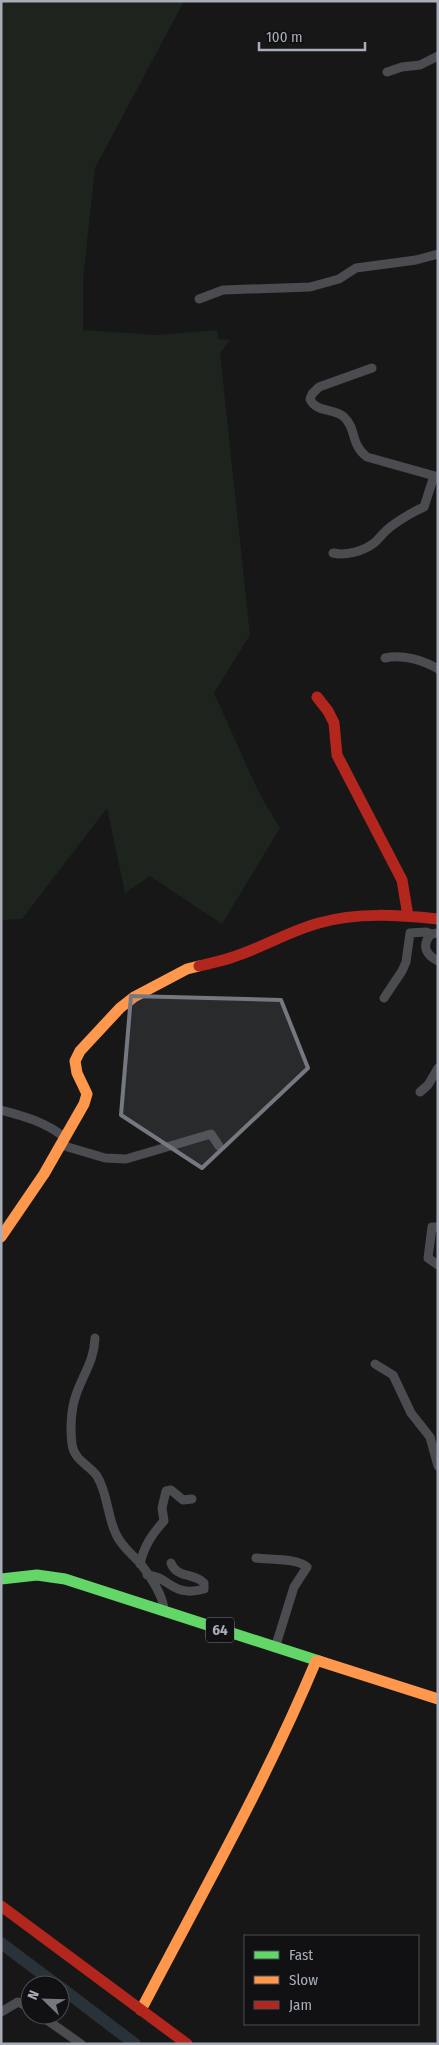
<svg xmlns="http://www.w3.org/2000/svg" width="439" height="2045" viewBox="0 0 439 2045" font-family="'Fira Sans Condensed',sans-serif">
<style>
.green{fill:#1d241e}
.lines{fill:none;stroke-linecap:round;stroke-linejoin:round}
.river{stroke:#2a3239;stroke-width:12}
.street{stroke:#4b4c50;stroke-width:9}
.fast{stroke:#63d668;stroke-width:11}
.slow{stroke:#ff974d;stroke-width:11}
.jam{stroke:#b3261e;stroke-width:11}
.marked{fill:#757880;fill-opacity:0.2;stroke:#757880;stroke-width:4;stroke-linejoin:round}
.labels{text-anchor:middle;stroke-width:4.5;stroke-linejoin:round;paint-order:stroke}
.shield{fill:#111113;stroke:#7b7e86;stroke-width:1}
.shield-label{font-size:15px;font-weight:bold;fill:#a8adb8}
</style>
<rect width="100%" height="100%" fill="#171717"/>
<!-- green -->
<path class="green" d="M 1,1 L 184,1 L 95,168 L 83,280 L 83,330 L 156,335 L 217,330 L 218,339 L 230,340 L 220,353 L 250,635 L 214,693 L 260,795 L 280,828 L 222,924 L 150,876 L 125,893 L 107,808 L 22,919 L 1,920 Z"/>
<g class="lines">
<!-- river -->
<path class="river" d="M 1,1943 L 57,1985
M 60,1987 L 135,2044"/>
<!-- street -->
<path class="street" d="M 387,72 L 402,67 L 420,65 L 438,56
M 199,299 L 223,290 L 310,287 L 339,279 L 356,268 L 416,260 L 438,254
M 372,368 L 319,387 L 312,394 L 310,399 C 316,413 335,408 344,417 C 357,429 350,444 367,457 L 438,477
M 333,553 C 346,556 364,551 374,543 C 379,539 383,533 388,529 C 396,522 414,511 424,507 L 434,476
M 385,658 C 402,654 423,660 438,669
M 438,933 L 431,934 C 421,946 426,955 438,961
M 384,998 L 402,971 L 406,962 L 410,933 L 426,932 L 431,934
M 420,1092 L 428,1085 L 438,1068
M 1,1110 C 24,1116 48,1123 65,1138
M 61,1145 L 105,1158 L 126,1159 L 211,1134 L 219,1146
M 438,1227 L 432,1227 L 428,1258 L 438,1265
M 95,1338 C 94,1362 83,1374 76,1395 C 71,1409 70,1429 72,1444 C 74,1461 90,1465 97,1476 C 108,1494 107,1516 116,1534 C 121,1546 131,1553 140,1563 C 150,1576 163,1594 164,1610
M 375,1364 L 393,1375 L 411,1413 L 430,1437 L 438,1466
M 256,1558 C 269,1560 298,1558 307,1567 L 294,1587 L 275,1648
M 140,1564 C 144,1546 152,1534 164,1521 L 162,1508 L 166,1491 L 171,1490 L 183,1500 L 192,1499
M 147,1575 C 169,1576 172,1598 204,1589 L 204,1583 C 195,1573 176,1578 171,1563
M 1,2012 L 18,2002 L 30,2008
M 40,2015 L 81,2044"/>
<!-- fast -->
<path class="fast" d="M 1,1579 L 37,1575 L 65,1579 L 319,1661"/>
<!-- slow -->
<path class="slow" d="M 1,1237 L 44,1174 L 84,1104 L 87,1094 L 77,1073 L 75,1061 L 80,1051 L 120,1008 L 134,997 L 187,969 L 199,966
M 319,1661 L 438,1699
M 141,2010 C 201,1895 266,1781 316,1661"/>
<!-- jam -->
<path class="jam" d="M 317,697 L 328,711 L 334,723 L 337,755 L 402,880 L 408,916
M 199,966 C 210,963 222,961 233,957 C 262,948 289,931 319,923 C 357,912 399,915 438,919
M 1,1906 L 187,2044"/>
</g>
<!-- marked area -->
<path class="marked" d="M 131,996 L 281,1000 L 308,1068 L 202,1168 L 121,1115 Z"/>
<g class="labels">
<!-- shield labels -->
<rect class="shield" x="206" y="1617.5" width="28" height="25" rx="4"/>
<g class="shield-label">
<text x="220" y="1635">64</text>
</g>
</g>
<!-- border -->
<rect width="439" height="2045" fill="none" stroke="#a8adb8" stroke-width="5"/>
<!-- legend -->
<rect x="244" y="1935" width="175" height="90" fill="#111113" stroke="#4d4f55"/>
<rect x="254" y="1951" width="25" height="8" fill="#63d668" stroke="#4d4f55"/>
<text x="289" y="1960" font-size="15" fill="#a8adb8">Fast</text>
<rect x="254" y="1976" width="25" height="8" fill="#ff974d" stroke="#4d4f55"/>
<text x="289" y="1985" font-size="15" fill="#a8adb8">Slow</text>
<rect x="254" y="2001" width="25" height="8" fill="#b3261e" stroke="#4d4f55"/>
<text x="289" y="2010" font-size="15" fill="#a8adb8">Jam</text>
<!-- north arrow -->
<g transform="translate(45 2000) rotate(293)"><circle r="24" fill="#111113" stroke="#4d4f55"/>
<path d="M0-4L9 19L0 12L-9 19Z" fill="#757880"/>
<text y="-8" font-size="14" font-weight="bold" text-anchor="middle" fill="#a8adb8">N</text>
</g>
<!-- scale -->
<path d="M259 42v8h106v-8" fill="none" stroke="#a8adb8" stroke-width="2.5"/>
<text x="266" y="42" font-size="15" fill="#a8adb8" stroke="#111113" stroke-width="4" paint-order="stroke">100 m</text>
</svg>
